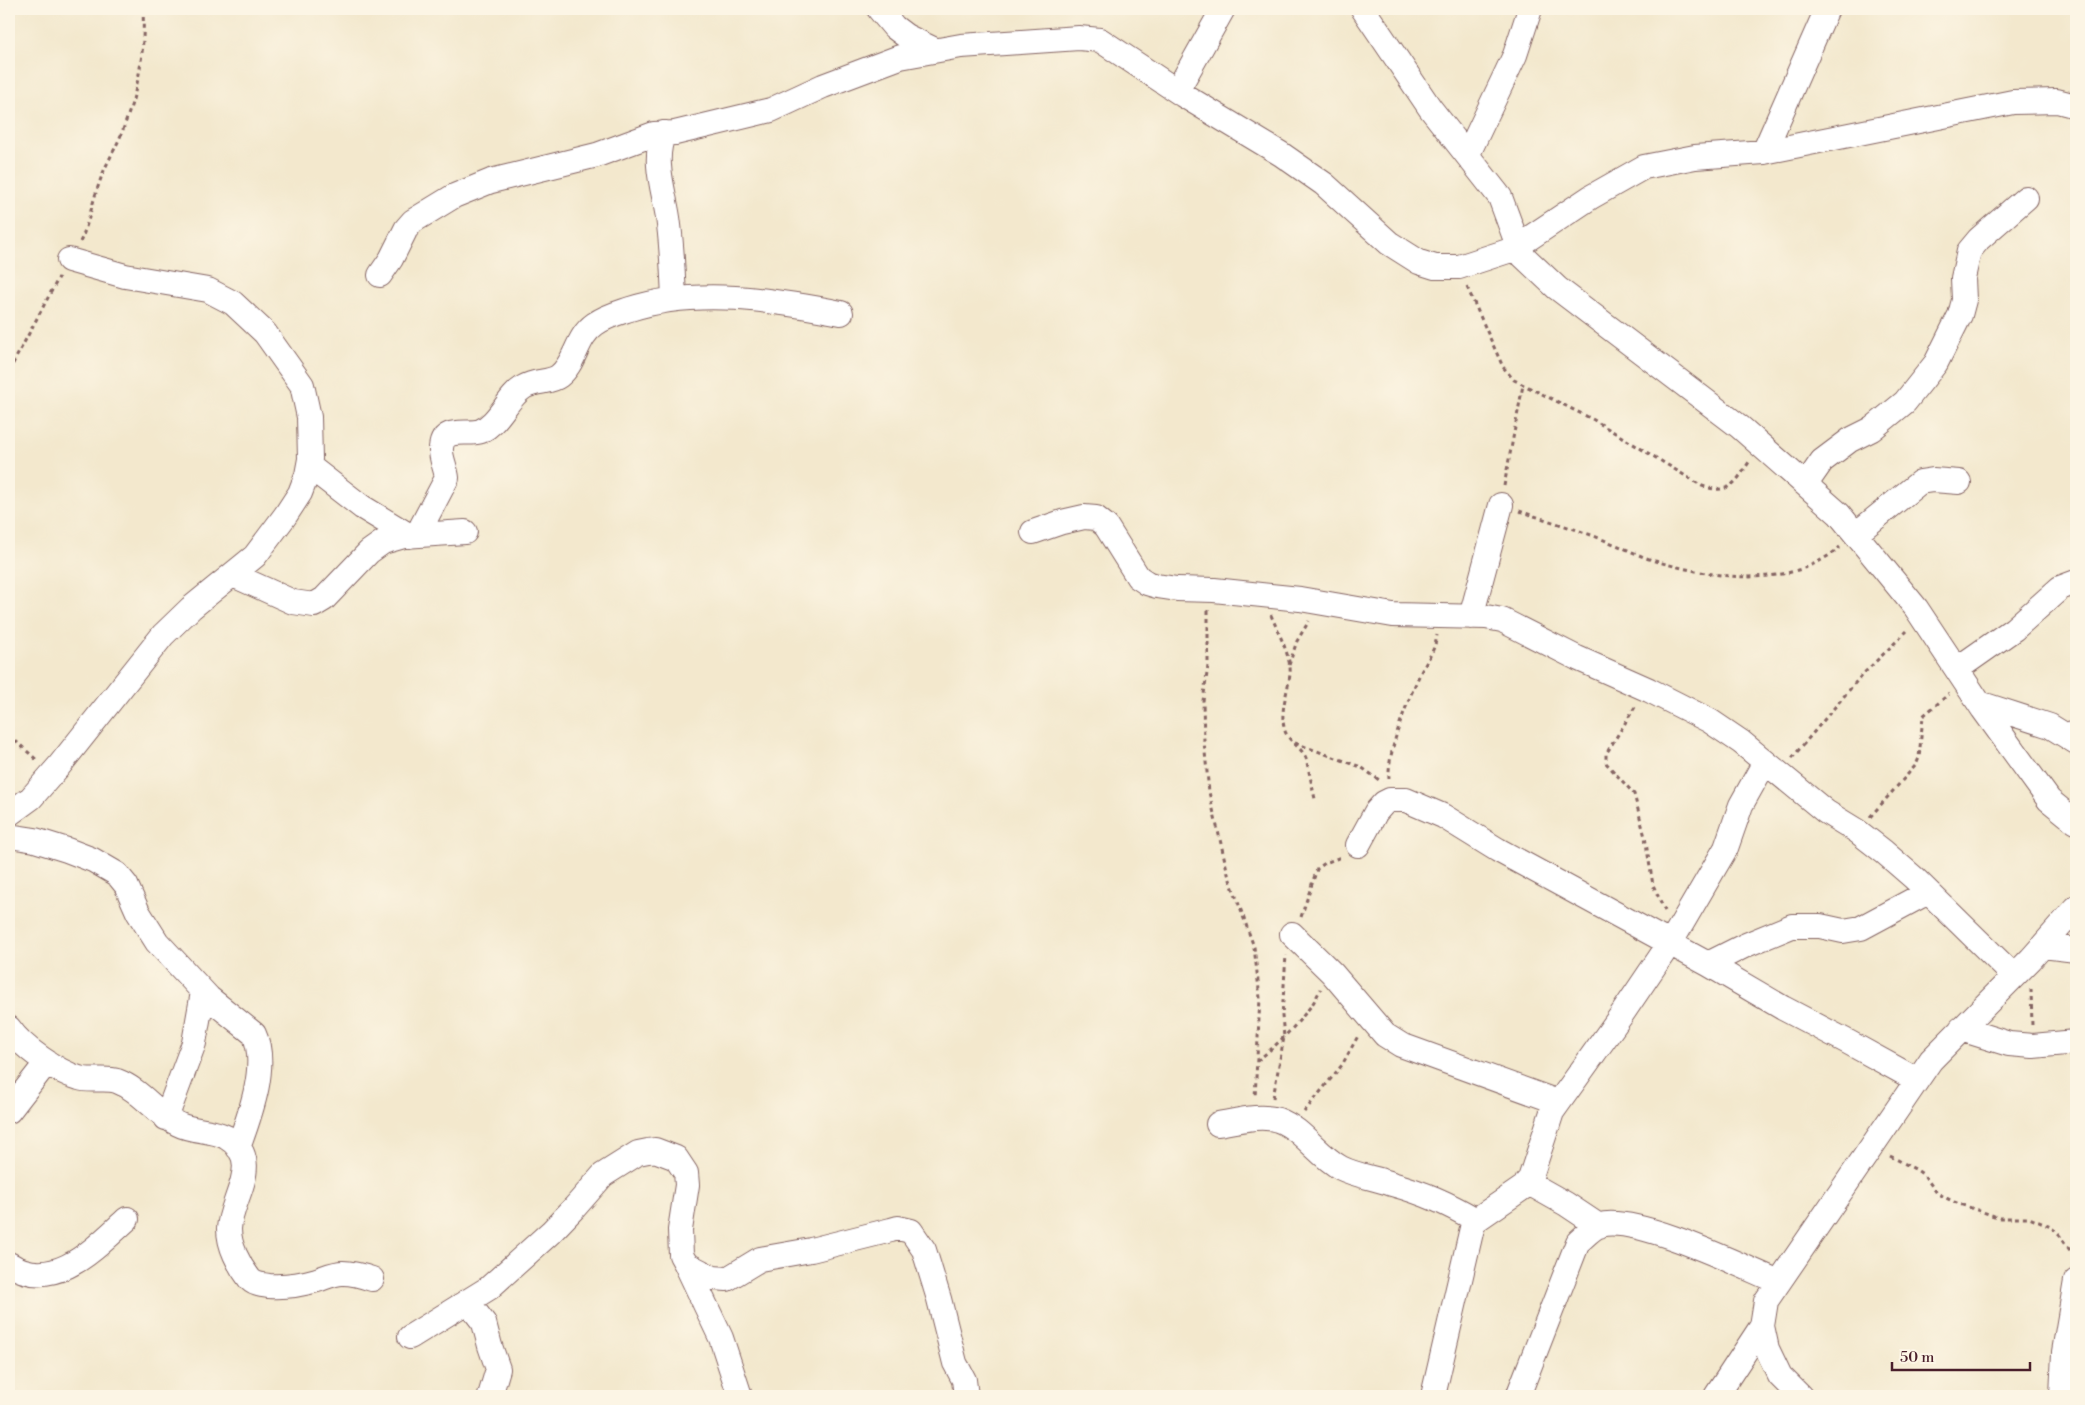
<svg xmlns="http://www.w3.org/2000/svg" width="2085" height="1405" viewBox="0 0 2085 1405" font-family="'Libre Bodoni',serif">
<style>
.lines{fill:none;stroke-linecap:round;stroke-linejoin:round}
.minor-casing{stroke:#856564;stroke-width:26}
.path{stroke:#856564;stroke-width:3;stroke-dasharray:4 4;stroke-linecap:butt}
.minor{stroke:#fff;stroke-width:24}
</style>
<rect width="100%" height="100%" fill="#fcf5e5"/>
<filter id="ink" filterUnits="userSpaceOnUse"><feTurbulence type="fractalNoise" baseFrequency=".02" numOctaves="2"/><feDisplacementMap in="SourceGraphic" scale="10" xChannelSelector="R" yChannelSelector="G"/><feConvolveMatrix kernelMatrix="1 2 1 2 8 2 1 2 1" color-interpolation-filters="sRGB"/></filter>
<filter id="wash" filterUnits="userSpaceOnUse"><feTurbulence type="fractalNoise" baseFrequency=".0096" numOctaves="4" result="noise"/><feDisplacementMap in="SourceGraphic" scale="20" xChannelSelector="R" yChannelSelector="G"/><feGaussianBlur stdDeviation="1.12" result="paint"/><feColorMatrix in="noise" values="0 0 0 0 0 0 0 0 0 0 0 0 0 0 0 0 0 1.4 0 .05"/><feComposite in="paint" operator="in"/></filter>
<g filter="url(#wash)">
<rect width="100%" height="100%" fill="#f3e8cd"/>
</g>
<g filter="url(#ink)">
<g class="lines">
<defs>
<path id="minor" d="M 879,9 L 894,27 L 906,36 L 935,50
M 1363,9 L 1430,108 L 1500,197 L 1521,254
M 1177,91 L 1223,9
M 664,133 C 651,162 666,195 669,225 C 672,249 673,274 674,299
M 1764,152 L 1827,9
M 1468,154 L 1515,55 L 1530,9
M 1519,245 L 1591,197 L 1644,167 L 1695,157 L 1764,152 L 2013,102 L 2057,101 L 2076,106
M 380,275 L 391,259 L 406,229 L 413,221 L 454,196 L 491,181 L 597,155 L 654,134 L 675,133 L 771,110 L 823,86 L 900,57 L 961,46 L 1079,38 L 1100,40 L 1183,95 L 1281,154 L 1324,184 L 1389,243 L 1419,262 L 1435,267 L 1459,267 L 1508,251 L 1515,251 L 1521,254 L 1557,288 L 1740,427 L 1839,514 L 1916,608 L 1983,709 L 2049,800 L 2076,822
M 309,466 L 362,507 L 410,536
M 1806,484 L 1822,461 L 1850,440 L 1872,429 L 1905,402 L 1936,363 L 1960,315 L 1964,300 L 1963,278 L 1969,251 L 1979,239 L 2026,198
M 1033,532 L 1062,522 L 1084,517 L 1096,518 L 1106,526 L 1138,577 L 1147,583 L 1157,586 L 1177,589 L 1214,590 L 1300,599 L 1393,615 L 1486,617 L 1502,620 L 1577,658 L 1649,690 L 1710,721 L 1741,742 L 1826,812 L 1857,831 L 1884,852 L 1914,878 L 2014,976
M 1856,534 L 1920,482 L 1933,480 L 1959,482
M 417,535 L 447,478 C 446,468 440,457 441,448 C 443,425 468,436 481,431 C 485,429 490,425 493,422 C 504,411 511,395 524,387 C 535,380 550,383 559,376 C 576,363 576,337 595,324 C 606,316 618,313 630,309 C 698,287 772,300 841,313
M 233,575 L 293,602 L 314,605 L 324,599 L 369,552 L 383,542 L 404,536 L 465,532
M 1471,617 L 1501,505
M 1957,669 L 2014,629 L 2060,588 L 2076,582
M 1979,703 L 2050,726 L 2076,742
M 9,814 L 31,798 L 59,766 L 163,635 L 191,608 L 255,556 L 285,516 L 300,493 L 307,475 L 310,459 L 309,417 L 302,385 L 265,333 L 233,303 L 208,290 L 125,276 L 69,260
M 9,836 L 35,840 L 67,850 L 93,860 L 117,874 L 126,885 L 138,912 L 157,942 L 209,998 L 254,1034 C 269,1066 249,1117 238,1148
M 1358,845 L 1376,812 L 1384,803 L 1390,800 L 1406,800 L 1443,816 L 1498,850 L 1708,964 L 1783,1008 L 1848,1042 L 1917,1080
M 1292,934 L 1332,973 L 1385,1035 L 1401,1045 L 1558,1102
M 2043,946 L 2076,950
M 1708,964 L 1746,945 L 1792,926 L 1820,926 L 1843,931 L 1861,928 L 1928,892
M 9,1028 C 22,1047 57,1072 79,1078 C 91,1082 105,1077 117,1081 C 141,1090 155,1113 178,1124 C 193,1132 211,1129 226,1137 C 266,1160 230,1199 229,1229 C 229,1246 239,1265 249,1278 C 253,1284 261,1285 269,1286 C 286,1287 300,1285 317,1280 C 326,1277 334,1273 343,1273 C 353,1273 363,1276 372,1279
M 1961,1029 L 2009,1044 L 2033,1046 L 2076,1042
M 9,1111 L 47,1062
M 166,1118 L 194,1043 L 203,992
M 1218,1124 C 1237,1121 1260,1114 1278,1120 C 1303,1129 1318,1156 1341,1168 C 1357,1176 1376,1178 1392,1184 C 1424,1193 1447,1203 1476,1220
M 1527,1182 L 1566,1204 L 1599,1226
M 9,1264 C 54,1293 95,1248 127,1219
M 686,1264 L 721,1338 L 740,1396
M 467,1301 L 484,1323 L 490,1346 L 498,1369 L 490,1396
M 410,1337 L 489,1288 L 551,1232 L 575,1207 L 603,1175 L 638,1153 L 648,1151 L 655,1150 L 676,1158 L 686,1173 L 687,1185 L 680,1230 L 681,1255 L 686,1264 L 713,1278 L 727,1279 L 760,1259 L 811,1250 L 891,1230 L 898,1228 L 911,1231 L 924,1250 L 939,1299 L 955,1363 L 964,1380 L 966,1396
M 1433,1396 L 1472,1228 L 1476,1220 L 1524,1187 L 1530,1179 L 1552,1112 L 1620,1017 L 1674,937 L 1726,848 L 1741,805 L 1765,762
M 1518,1396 L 1578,1242 C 1584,1237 1592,1228 1600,1225 C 1637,1215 1741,1266 1779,1282
M 1716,1396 L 1762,1326
M 1800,1396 L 1780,1376 L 1767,1349 L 1762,1326 L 1766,1301 L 1931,1060 L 2031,959 L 2076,908
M 2062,1396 L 2064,1352 L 2076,1281"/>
</defs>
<!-- minor casing -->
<use href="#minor" class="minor-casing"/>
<!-- path -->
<path class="path" d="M 80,242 C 89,223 92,203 99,184 C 104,167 114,152 121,135 C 138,90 145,57 143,9
M 1467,287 L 1503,367 L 1514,380 L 1594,420 L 1702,486 C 1729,495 1735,484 1749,462
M 9,371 L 59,277
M 1504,486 L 1523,385
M 1519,511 C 1549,521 1580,530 1609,542 C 1625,548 1639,556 1655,561 C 1715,578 1788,591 1840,547
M 1208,610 L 1208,666 L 1203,701 L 1204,742 L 1209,792 L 1228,874 L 1254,947 L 1260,998 L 1255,1098
M 1271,615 C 1277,630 1292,658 1290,674 C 1288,692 1280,709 1284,727 C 1286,741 1301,746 1306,758 L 1315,799
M 1289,665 L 1297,641 L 1309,621
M 1635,707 L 1606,754 L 1606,763 L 1634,794 L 1645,837 L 1653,885 L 1665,911
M 9,735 L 38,761
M 1295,743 L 1361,767 L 1382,782
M 1792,758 L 1861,676 L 1907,631
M 1389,779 C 1387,751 1408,700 1420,674 C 1427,660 1435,651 1437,635
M 1870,817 L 1916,765 L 1919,758 L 1923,716 L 1949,694
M 1301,917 L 1317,869 L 1325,863 L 1341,857
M 2031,989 L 2032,1026
M 1257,1061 C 1277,1045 1295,1027 1311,1006 C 1315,1001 1317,995 1321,989
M 1273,1098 L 1284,1037 L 1282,1016 L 1286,955
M 1304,1112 L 1342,1065 L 1358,1036
M 1890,1156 L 1915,1169 L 1924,1175 L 1937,1193 L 1954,1202 L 2000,1218 L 2029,1218 L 2051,1227 L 2060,1236 L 2076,1259"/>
<!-- minor -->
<use href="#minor" class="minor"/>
</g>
</g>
<!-- margin -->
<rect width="2085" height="1405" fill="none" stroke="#fcf5e5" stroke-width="30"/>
<!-- scale -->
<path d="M1892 1362v8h138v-8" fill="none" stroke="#4a1f2b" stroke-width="2.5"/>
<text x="1900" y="1362" font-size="15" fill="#4a1f2b" stroke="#fcf5e5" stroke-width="4" paint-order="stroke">50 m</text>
</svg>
